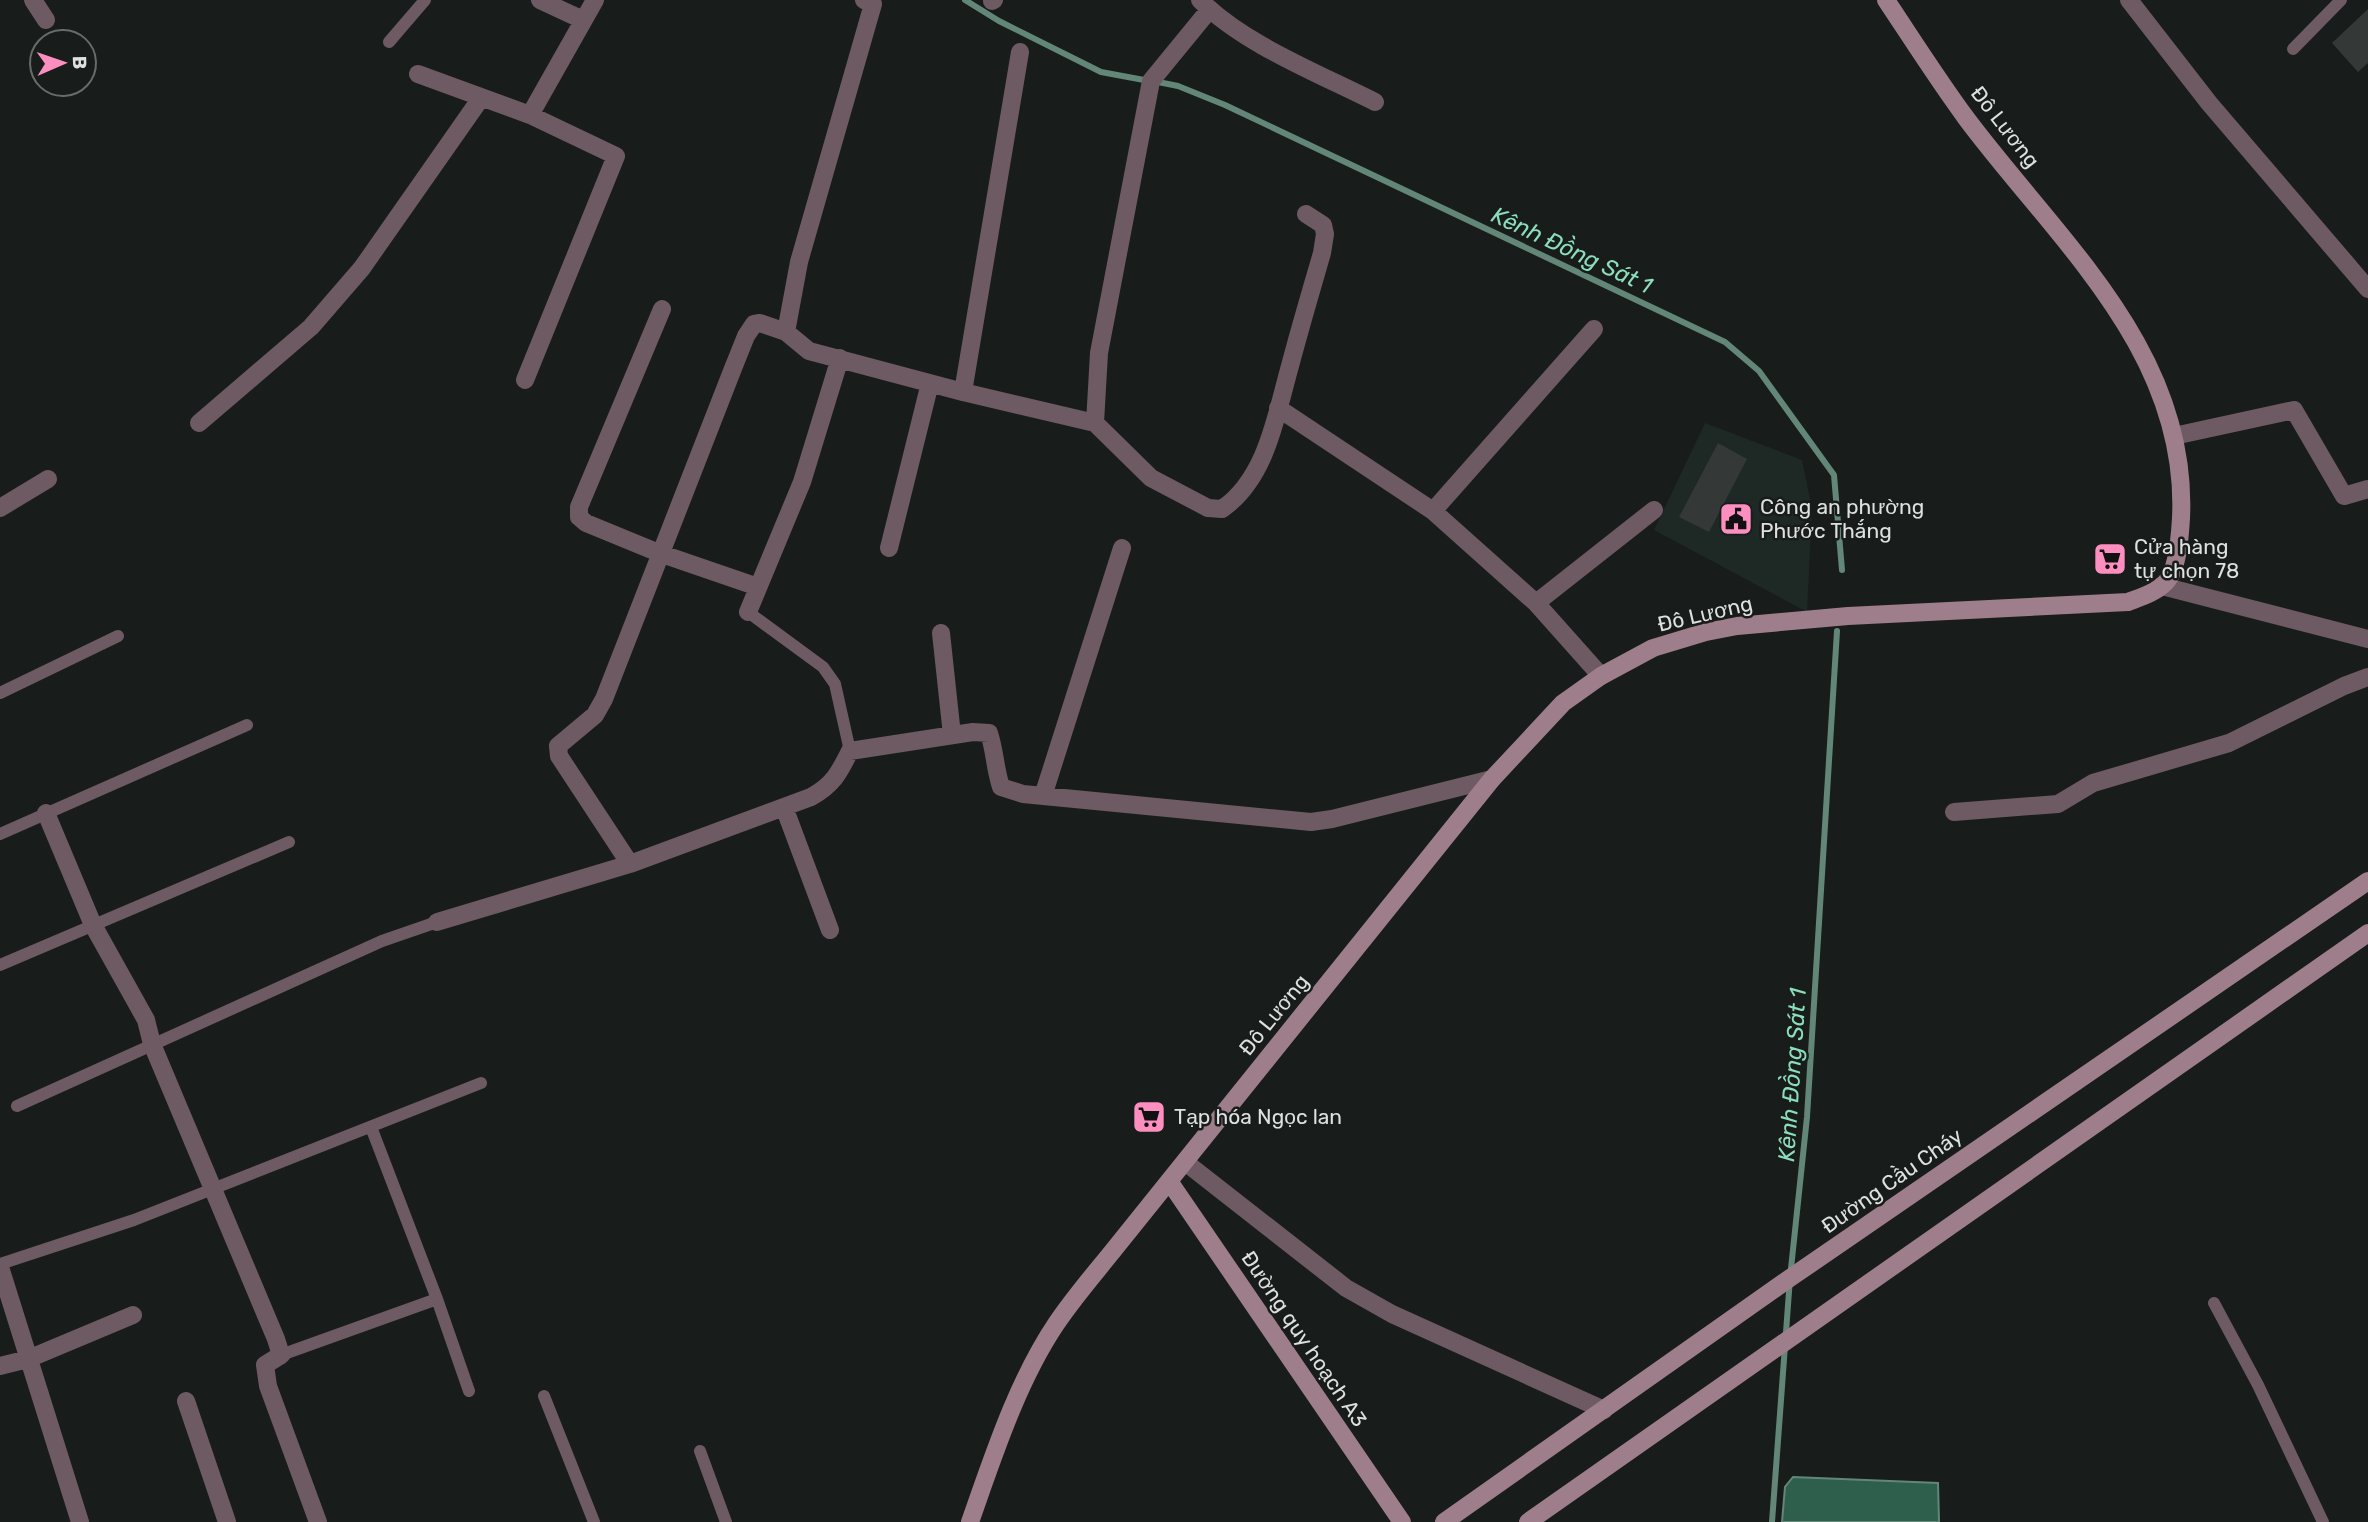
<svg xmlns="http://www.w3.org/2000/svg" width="2368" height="1522" viewBox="0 0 2368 1522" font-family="Rubik,sans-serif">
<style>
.built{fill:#1e2824}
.water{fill:#2d5f4c;stroke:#628678;stroke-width:2}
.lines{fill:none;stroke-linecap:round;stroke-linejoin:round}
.stream{stroke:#628678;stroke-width:6}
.building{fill:#343837}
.lane{stroke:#6e5a62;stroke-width:12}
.street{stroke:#6e5a62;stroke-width:18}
.secondary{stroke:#9e7e8b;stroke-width:18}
.labels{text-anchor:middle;stroke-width:5;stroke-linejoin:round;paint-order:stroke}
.street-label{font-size:21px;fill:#dee1e0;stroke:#181c1a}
.poi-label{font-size:21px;fill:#dee1e0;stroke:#181c1a;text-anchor:start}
.water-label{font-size:23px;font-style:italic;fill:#8bddbc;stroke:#181c1a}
</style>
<rect width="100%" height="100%" fill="#181c1a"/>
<!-- built -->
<path class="built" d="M 1705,423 L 1802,460 L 1812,508 L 1807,612 L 1654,530 Z"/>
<!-- water -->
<path class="water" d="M 1793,1477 L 1938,1483 L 1939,1522 L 1782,1522 L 1785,1487 Z"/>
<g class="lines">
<!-- stream -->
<path class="stream" d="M 965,0 L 999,21 L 1101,72 L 1144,80
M 1158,82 L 1178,86 L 1225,105 L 1725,342 L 1759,371 L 1834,475 L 1842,570
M 1772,1522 L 1790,1278 L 1807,1117 L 1837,631"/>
</g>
<!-- building -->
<path class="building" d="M 2368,9 L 2368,63 L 2358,72 L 2332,43 Z
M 1718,443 L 1747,459 L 1709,532 L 1679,517 Z"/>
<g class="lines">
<!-- lane -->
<path class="lane" d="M 389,42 L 425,0
M 2293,49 L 2341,0
M 748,612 L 823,667 L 835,684 L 850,751
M 0,693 L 118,636
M 0,834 L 247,725
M 0,965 L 289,842
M 17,1106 L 382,941 L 437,922
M 371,1127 L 437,1299
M 0,1264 L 134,1220 L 481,1083
M 2214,1303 L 2258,1385 L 2323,1522
M 281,1355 L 437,1299 L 469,1391
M 544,1396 L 594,1522
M 700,1451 L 726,1522"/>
<!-- street -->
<path class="street" d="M 33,0 L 46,20
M 540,0 L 583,20
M 1200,0 C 1243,44 1320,74 1375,102
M 2129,0 L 2209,103 L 2368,289
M 992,1 L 994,0
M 418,74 L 530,115 L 616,156 L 525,380
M 530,115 L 595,0
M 662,309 L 579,507 L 579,517 L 586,523 L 659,553 L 758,587
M 786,332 L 799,262 L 873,4 L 864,0
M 963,392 L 1020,52
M 1278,408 L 1433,511 L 1536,603 L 1601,676
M 199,423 L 311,327 L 362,268 L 481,98
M 1095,423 L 1099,353 L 1151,81 L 1210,9
M 2174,436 L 2294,410 L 2344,496 L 2368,489
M 0,508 L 48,479
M 1433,511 L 1594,329
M 889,548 L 930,383
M 2162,586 L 2368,639
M 1536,603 L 1654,510
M 748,612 L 802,482 L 840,358
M 941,633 L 952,735
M 1043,796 L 1122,548
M 784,807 L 830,930
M 1954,812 L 2058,804 L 2093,783 L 2229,743 L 2344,686 L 2368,677
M 46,813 L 93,925 L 146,1020 L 152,1044 L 276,1339 L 281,1355 L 265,1365 L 268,1386 L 318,1522
M 630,864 L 559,756 L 558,746 L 595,715 L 604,699 L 732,371 L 746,336 L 754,324 L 760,323 L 786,332 L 809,351 L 963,392 L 1095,423 L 1151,478 L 1208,508 L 1222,509 C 1267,478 1276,415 1290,366 C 1300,328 1311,291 1322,253 L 1325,234 L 1323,225 L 1306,214
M 437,922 L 630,864 L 811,797 C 833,785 839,773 850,751 L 973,732 L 989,733 C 995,751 995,769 1001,787 L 1023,794 L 1311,822 L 1332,819 L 1492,779
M 1185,1162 L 1346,1288 L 1392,1314 L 1604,1410
M 0,1267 L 80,1522
M 0,1366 L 28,1359 L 133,1315
M 186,1401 L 227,1522"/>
<!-- secondary -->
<path class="secondary" d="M 1169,1181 L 1402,1522
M 970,1522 C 993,1457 1017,1382 1056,1324 C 1074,1297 1096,1272 1116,1247 L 1492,779 L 1563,703 L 1601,676 L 1653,648 L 1706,632 L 1737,626 L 1848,616 L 2128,602 C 2141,597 2155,593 2165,583 C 2178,571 2180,535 2181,518 C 2189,351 2057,240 1966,118 C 1938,80 1912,39 1886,0
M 1444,1522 L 1790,1278 L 2368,881
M 1528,1522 L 2368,933"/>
</g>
<!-- icons -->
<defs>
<symbol id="civic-square" viewBox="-11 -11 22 22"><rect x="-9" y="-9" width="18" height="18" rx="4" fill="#fd8ec0" stroke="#181c1a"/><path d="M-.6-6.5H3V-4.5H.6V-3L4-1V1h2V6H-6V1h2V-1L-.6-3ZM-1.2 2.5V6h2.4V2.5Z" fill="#111"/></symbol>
<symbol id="supermarket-square" viewBox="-11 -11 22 22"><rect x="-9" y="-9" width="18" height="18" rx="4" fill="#fd8ec0" stroke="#181c1a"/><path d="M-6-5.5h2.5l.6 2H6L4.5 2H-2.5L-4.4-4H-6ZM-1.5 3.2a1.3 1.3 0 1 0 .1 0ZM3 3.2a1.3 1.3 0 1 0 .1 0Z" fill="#111"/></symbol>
</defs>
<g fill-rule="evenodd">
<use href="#civic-square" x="1717" y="500" width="38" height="38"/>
<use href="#supermarket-square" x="2091" y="540" width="38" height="38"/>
<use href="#supermarket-square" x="1130" y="1098" width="38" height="38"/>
</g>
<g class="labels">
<!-- street labels -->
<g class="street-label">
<text transform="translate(2005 127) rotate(52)" y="7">Đô Lương</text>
<text transform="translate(1705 614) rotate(-13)" y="7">Đô Lương</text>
<text transform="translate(1274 1015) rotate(-51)" y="7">Đô Lương</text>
<text transform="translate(1892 1181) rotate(-35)" y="7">Đường Cầu Cháy</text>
<text transform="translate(1304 1339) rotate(56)" y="7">Đường quy hoạch A3</text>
</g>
<!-- poi labels -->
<g class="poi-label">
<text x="1760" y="514">Công an phường<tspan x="1760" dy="24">Phước Thắng</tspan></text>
<text x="2134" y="554">Cửa hàng<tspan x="2134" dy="24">tự chọn 78</tspan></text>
<text x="1174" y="1124">Tạp hóa Ngọc lan</text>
</g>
<!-- water labels -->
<g class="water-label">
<text transform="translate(1572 250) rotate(25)" y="8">Kênh Đồng Sát 1</text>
<text transform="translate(1792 1075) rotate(-86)" y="8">Kênh Đồng Sát 1</text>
</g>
</g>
<!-- north arrow -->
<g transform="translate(63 63) rotate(88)"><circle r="33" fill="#181c1a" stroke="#676b69" stroke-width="2"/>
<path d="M0-5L12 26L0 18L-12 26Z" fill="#fd8ec0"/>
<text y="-10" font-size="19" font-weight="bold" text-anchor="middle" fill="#dee1e0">B</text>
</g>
</svg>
